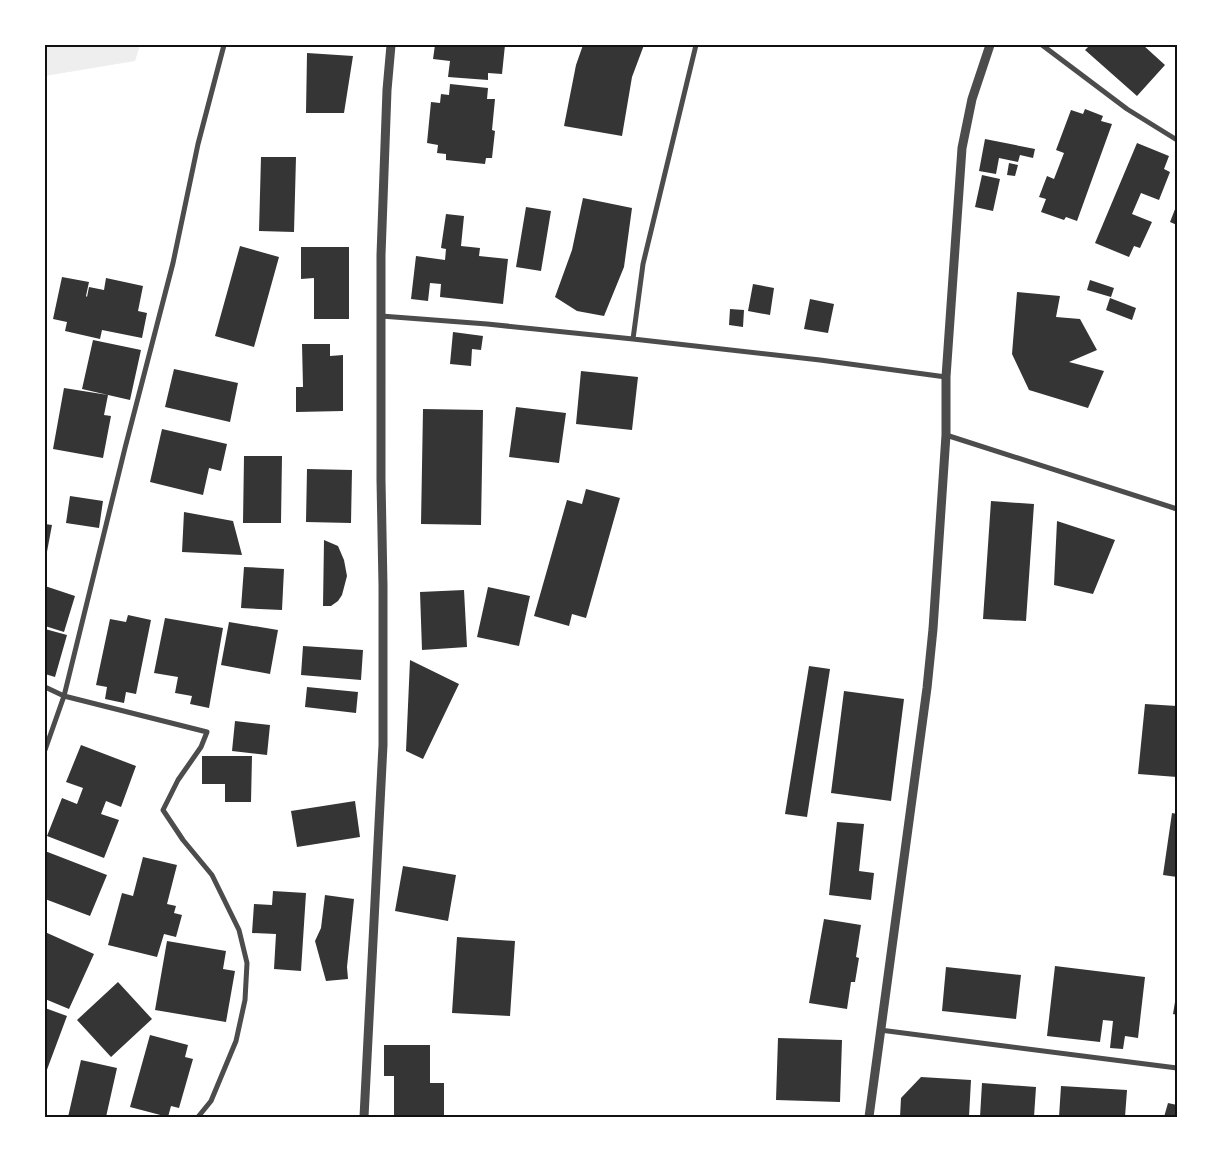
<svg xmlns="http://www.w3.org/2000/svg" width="1222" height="1162" viewBox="0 0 1222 1162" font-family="Jost,sans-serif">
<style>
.green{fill:#eee}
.building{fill:#353535}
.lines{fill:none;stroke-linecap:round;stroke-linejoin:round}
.minor{stroke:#4c4c4c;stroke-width:5}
.tertiary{stroke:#4c4c4c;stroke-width:9}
.neatline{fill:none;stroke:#111;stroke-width:2}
</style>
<rect width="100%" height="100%" fill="#fff"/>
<!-- green -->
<path class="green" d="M 45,45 L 140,45 L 135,61 L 45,76 Z"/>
<!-- building -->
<path class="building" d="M 435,45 L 505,45 L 502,74 L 488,73 L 488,80 L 448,77 L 450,61 L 433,59 Z
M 583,45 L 644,45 L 632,77 L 622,136 L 564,126 L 576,65 Z
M 1090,45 L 1143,45 L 1165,65 L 1137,96 L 1085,50 Z
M 307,53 L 353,56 L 344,113 L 306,113 Z
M 450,84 L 488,88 L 487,99 L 495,99 L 492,130 L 495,131 L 492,158 L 486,158 L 485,164 L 446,160 L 446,154 L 437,153 L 438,145 L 427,143 L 431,102 L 440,103 L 441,94 L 449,95 Z
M 1085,109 L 1103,116 L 1101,121 L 1112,124 L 1077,221 L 1066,217 L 1064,220 L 1041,212 L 1046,199 L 1039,197 L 1047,176 L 1054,179 L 1064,153 L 1056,150 L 1071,110 L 1083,114 Z
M 985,139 L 1035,149 L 1033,158 L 1020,155 L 1018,162 L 999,158 L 996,174 L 979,171 Z
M 1137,143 L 1169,156 L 1164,169 L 1170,172 L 1159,200 L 1141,193 L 1132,214 L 1152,222 L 1140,248 L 1134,246 L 1129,257 L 1095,243 Z
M 261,157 L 296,157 L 294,232 L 259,231 Z
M 1009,163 L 1018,165 L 1015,176 L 1007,175 Z
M 982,175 L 1000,179 L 993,211 L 975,207 Z
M 583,198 L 632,208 L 624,267 L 604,316 L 577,311 L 555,297 L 572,250 Z
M 1177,204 L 1177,225 L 1170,222 Z
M 526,207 L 551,211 L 541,271 L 516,267 Z
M 446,214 L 464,216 L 461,246 L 480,248 L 479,256 L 508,259 L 503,304 L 440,297 L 441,284 L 430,283 L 428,301 L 411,299 L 416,256 L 445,260 L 446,249 L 441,248 Z
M 240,246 L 279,257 L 254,347 L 215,336 Z
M 301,247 L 349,247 L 349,319 L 314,319 L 314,278 L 301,279 Z
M 62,277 L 89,282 L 86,296 L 87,297 L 89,287 L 104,290 L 106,278 L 143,286 L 138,311 L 147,313 L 142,338 L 102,330 L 100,339 L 65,331 L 67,322 L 53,319 Z
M 1090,280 L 1114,288 L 1111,297 L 1087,290 Z
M 753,284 L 774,288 L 770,315 L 748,311 Z
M 1017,292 L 1060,296 L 1056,317 L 1080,319 L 1097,350 L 1069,362 L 1104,371 L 1088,408 L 1029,390 L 1012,354 Z
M 1110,298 L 1136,308 L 1132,320 L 1106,310 Z
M 810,299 L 834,304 L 828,333 L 804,329 Z
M 730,309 L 744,310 L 743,327 L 729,325 Z
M 453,332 L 483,336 L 481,350 L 472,349 L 471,366 L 450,364 Z
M 93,340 L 141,350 L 130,400 L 82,389 Z
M 302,344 L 330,344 L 330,356 L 343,355 L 343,411 L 296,412 L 296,387 L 303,387 Z
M 174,369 L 238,383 L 230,422 L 165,407 Z
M 581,371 L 638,377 L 632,430 L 576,424 Z
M 64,388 L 108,395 L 104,415 L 111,416 L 103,458 L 53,449 Z
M 516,407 L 566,413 L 559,463 L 509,457 Z
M 423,409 L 483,410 L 481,525 L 421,524 Z
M 162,429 L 227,444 L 221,471 L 209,468 L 203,495 L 150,482 Z
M 244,456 L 282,456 L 281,523 L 243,523 Z
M 307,469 L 352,470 L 351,523 L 306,522 Z
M 586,489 L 620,498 L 586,618 L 572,614 L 569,626 L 534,616 L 567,500 L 582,504 Z
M 70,496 L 103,501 L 99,528 L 66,523 Z
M 991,501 L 1034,504 L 1026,621 L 983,619 Z
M 184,512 L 233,521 L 242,555 L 182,552 Z
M 1057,521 L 1115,540 L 1093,594 L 1054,585 Z
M 45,524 L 52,525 L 46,557 L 45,556 Z
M 324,540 L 338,546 L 344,560 L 347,576 L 342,595 L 338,601 L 331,606 L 323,606 Z
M 244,567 L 284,569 L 282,610 L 241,608 Z
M 45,586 L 75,596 L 64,632 L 45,626 Z
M 488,587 L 530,596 L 519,646 L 477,637 Z
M 464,590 L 467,647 L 422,650 L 420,592 Z
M 128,615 L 151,620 L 136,694 L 126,692 L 124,703 L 105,699 L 107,687 L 96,685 L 110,619 L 126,622 Z
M 165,618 L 223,628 L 209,708 L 190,704 L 192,696 L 175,693 L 178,677 L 154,673 Z
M 229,622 L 278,630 L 270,674 L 221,665 Z
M 45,629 L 67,635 L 55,677 L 45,674 Z
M 303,646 L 363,650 L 361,680 L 301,675 Z
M 410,660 L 459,684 L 423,759 L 406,751 Z
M 809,666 L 830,669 L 807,817 L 785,814 Z
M 307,687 L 358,692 L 356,713 L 305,707 Z
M 844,691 L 904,699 L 891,801 L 831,793 Z
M 1145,704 L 1177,706 L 1177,777 L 1138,774 Z
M 235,721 L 270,725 L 267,755 L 232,751 Z
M 81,745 L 136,766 L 121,807 L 106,801 L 101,814 L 119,820 L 104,858 L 47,836 L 62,798 L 77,804 L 83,788 L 66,782 Z
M 202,756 L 252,756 L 251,802 L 225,802 L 225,784 L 202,784 Z
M 355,801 L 360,837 L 297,847 L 291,811 Z
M 1172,813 L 1177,814 L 1177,877 L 1163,875 Z
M 837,822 L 864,824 L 859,871 L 874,873 L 871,900 L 829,895 Z
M 45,851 L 107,875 L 90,916 L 45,899 Z
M 143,857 L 177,865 L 167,904 L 176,906 L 174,913 L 182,915 L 176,937 L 164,934 L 157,957 L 108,945 L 122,893 L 133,896 Z
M 403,866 L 456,875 L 448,921 L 395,911 Z
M 273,891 L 306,893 L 301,971 L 274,969 L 276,934 L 252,933 L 254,904 L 272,905 Z
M 325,895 L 354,899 L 347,967 L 348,979 L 326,981 L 315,941 L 321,928 Z
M 824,919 L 861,925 L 856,957 L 859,958 L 855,982 L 851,982 L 847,1009 L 809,1003 Z
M 45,932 L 94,954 L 69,1009 L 45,999 Z
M 457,937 L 515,941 L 510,1016 L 452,1013 Z
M 167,941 L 226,951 L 223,969 L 235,971 L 226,1022 L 155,1010 Z
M 1055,966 L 1145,977 L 1138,1038 L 1125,1036 L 1123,1049 L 1110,1048 L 1113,1021 L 1103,1020 L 1100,1042 L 1047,1036 Z
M 946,967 L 1021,975 L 1016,1019 L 942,1011 Z
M 118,982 L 152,1019 L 111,1057 L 77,1020 Z
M 1176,996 L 1177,996 L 1177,1015 L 1173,1014 Z
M 45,1008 L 67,1016 L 45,1075 Z
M 150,1035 L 188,1045 L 185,1057 L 193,1059 L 179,1108 L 171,1106 L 168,1117 L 130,1107 Z
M 778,1038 L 842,1040 L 840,1102 L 776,1100 Z
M 384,1045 L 430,1045 L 430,1083 L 444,1083 L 444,1117 L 394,1117 L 394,1076 L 384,1076 Z
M 81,1060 L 117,1068 L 106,1117 L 68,1117 Z
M 921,1077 L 971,1080 L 969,1117 L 900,1117 L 901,1098 Z
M 982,1083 L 1036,1087 L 1034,1117 L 980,1117 Z
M 1061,1086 L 1127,1090 L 1125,1117 L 1059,1117 Z
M 1168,1103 L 1177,1105 L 1177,1117 L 1164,1117 Z"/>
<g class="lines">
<!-- minor -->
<path class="minor" d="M 1042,45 L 1127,109 L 1177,140
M 381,316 L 487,324 L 633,339 L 820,360 L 946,377
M 633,339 L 643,264 L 696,45
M 946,435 L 1177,509
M 45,687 L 64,696 L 207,732 L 201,747 L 178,780 L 163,810 L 183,840 L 212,875 L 239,930 L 247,963 L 245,1000 L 236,1041 L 211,1101 L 198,1117
M 45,750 L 64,696 L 125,448 L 173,263 L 198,144 L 224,45
M 880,1030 L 1177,1068"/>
<!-- tertiary -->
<path class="tertiary" d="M 364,1117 L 383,745 L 383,586 L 381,480 L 381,255 L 387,90 L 391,45
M 869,1117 L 927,688 L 933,629 L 946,435 L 946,377 L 962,148 L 972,99 L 990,45"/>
</g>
<!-- border -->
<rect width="1222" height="1162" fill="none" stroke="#ffffff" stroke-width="92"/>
<rect x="46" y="46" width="1130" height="1070" class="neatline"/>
</svg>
